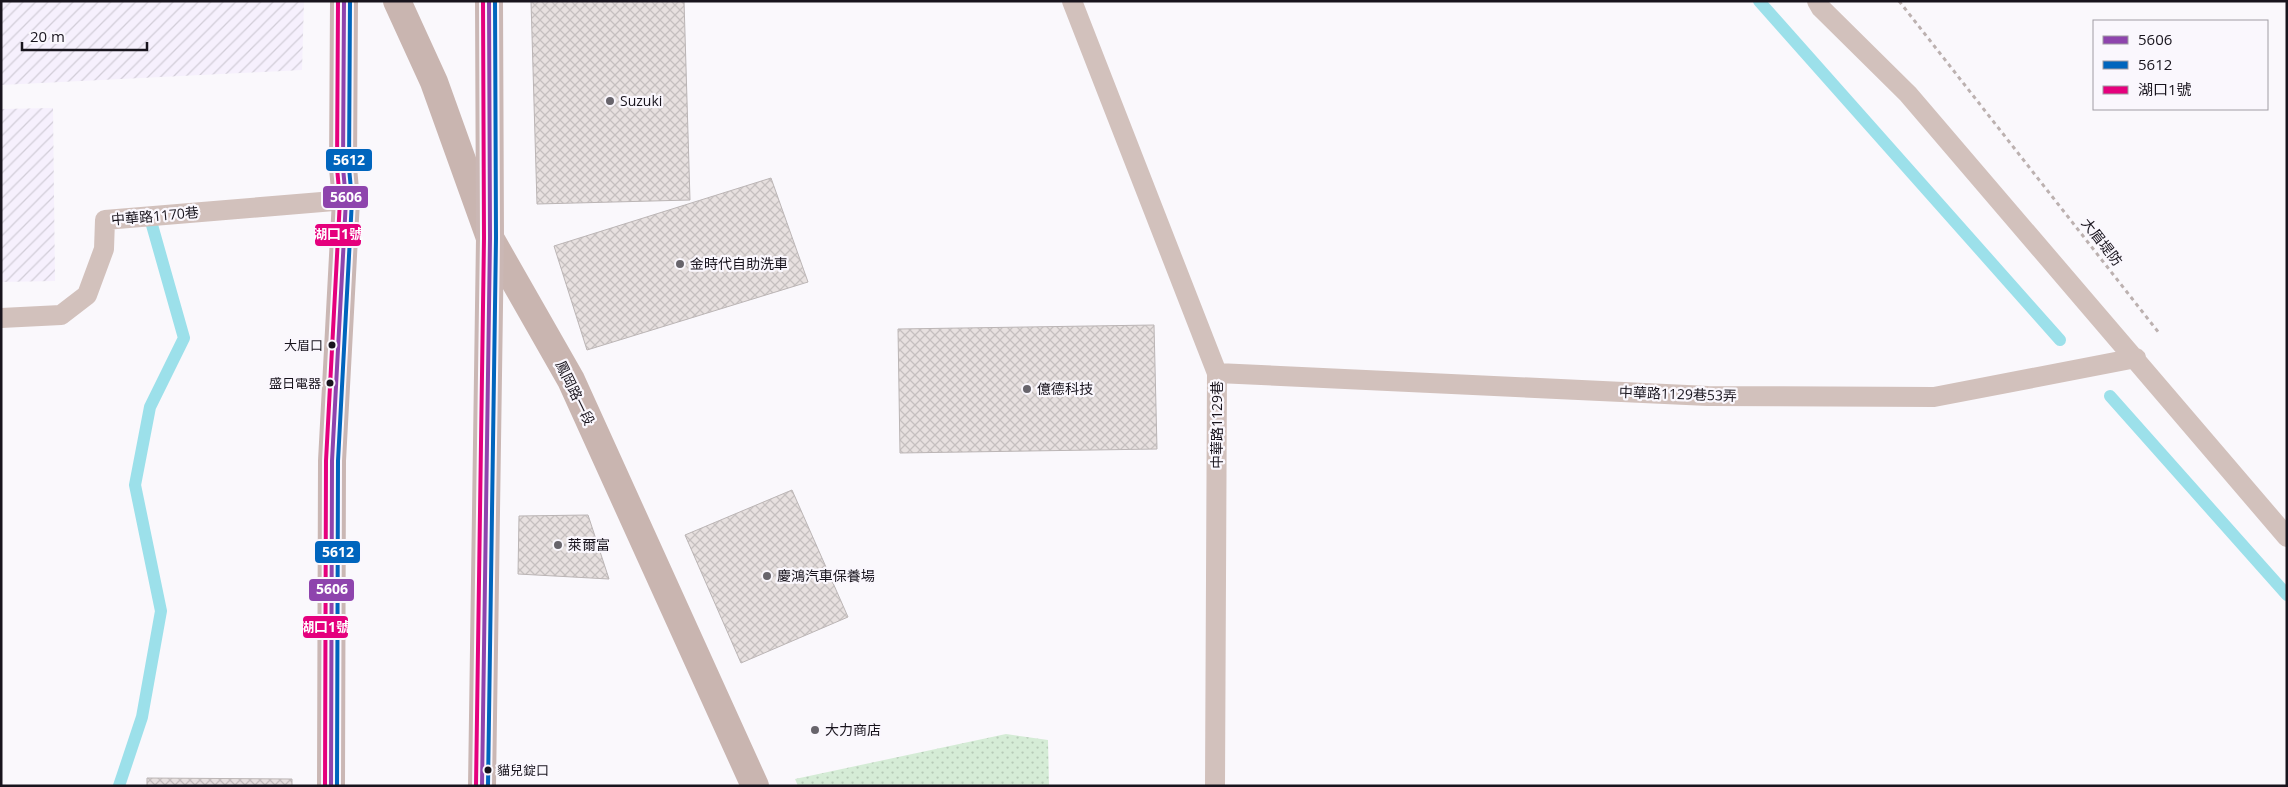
<svg xmlns="http://www.w3.org/2000/svg" width="2288" height="787" viewBox="0 0 2288 787" font-family="'Open Sans','Noto Sans TC',sans-serif">
<style>
.industrial{fill:url(#industrial-furrows)}
.grass{fill:url(#grass-dots)}
.lines{fill:none;stroke-linecap:round;stroke-linejoin:round}
.stream{stroke:#9ce0ea;stroke-width:12}
.building{fill:url(#building-cross-hatch);stroke:#bbb5b5}
.path{stroke:#bcb1b0;stroke-width:3;stroke-dasharray:4 4;stroke-linecap:butt}
.lane{stroke:#d2c1bc;stroke-width:20}
.secondary{stroke:#c9b5b0;stroke-width:28}
.primary{stroke:#cab7b4;stroke-width:28}
.bus-1-casing{stroke:#faf7fd;stroke-width:8}
.bus-2-casing{stroke:#faf7fd;stroke-width:8}
.bus-3-casing{stroke:#faf7fd;stroke-width:8}
.bus-1{stroke:#8e44ad;stroke-width:4}
.bus-2{stroke:#0065bd;stroke-width:4}
.bus-3{stroke:#e5007d;stroke-width:4}
.poi-dot{fill:#67646b;stroke:#faf7fd;stroke-width:2}
.bus-dot{fill:#18141d;stroke:#faf7fd;stroke-width:2}
.labels{text-anchor:middle;stroke-width:4.5;stroke-linejoin:round;paint-order:stroke}
.bus-label{font-size:13px;fill:#18141d;stroke:#faf7fd;text-anchor:end}
.poi-label{font-size:14px;fill:#18141d;stroke:#faf7fd;text-anchor:start}
.street-label{font-size:14px;fill:#18141d;stroke:#faf7fd}
.line-badge{stroke:#faf7fd;stroke-width:2}
.badge-label{font-size:14px;text-anchor:middle;font-weight:bold;fill:#fff}
</style>
<defs>
<pattern id="industrial-furrows" width="10" height="10" patternUnits="userSpaceOnUse" patternTransform="scale(1.25)"><rect width="10" height="10" fill="#f6f0fd"/><path d="M-1 1l2-2M0 10L10 0M9 11l2-2" fill="none" stroke="#d2cdd8"/></pattern>
<pattern id="grass-dots" width="8" height="8" patternUnits="userSpaceOnUse" patternTransform="scale(1.25)"><rect width="8" height="8" fill="#d5ecd6"/><path d="M2 2h.1M6 6h.1" fill="none" stroke="#b6cab7" stroke-width="1.8" stroke-linecap="round"/></pattern>
<pattern id="building-cross-hatch" width="8" height="8" patternUnits="userSpaceOnUse" patternTransform="scale(1.25)"><rect width="8" height="8" fill="#e7e0df"/><path d="M0 0l8 8M0 8l8-8" fill="none" stroke="#c5bfbf"/></pattern>
</defs>
<rect width="100%" height="100%" fill="#faf8fc"/>
<!-- industrial -->
<path class="industrial" d="M 1,1 L 304,1 L 302,70 L 1,85 Z
M 53,108 L 55,281 L 1,282 L 1,109 Z"/>
<!-- grass -->
<path class="grass" d="M 1006,734 L 1048,740 L 1049,786 L 798,786 L 795,779 Z"/>
<g class="lines">
<!-- stream -->
<path class="stream" d="M 1759,1 L 2060,340
M 2110,396 L 2287,595
M 119,786 L 142,717 L 161,611 L 135,485 L 150,407 L 184,338 L 152,225"/>
</g>
<!-- building -->
<path class="building" d="M 531,1 L 684,1 L 690,200 L 537,204 Z
M 771,178 L 808,282 L 587,350 L 554,246 Z
M 1154,325 L 1157,449 L 900,453 L 898,329 Z
M 792,490 L 848,617 L 741,663 L 685,535 Z
M 588,515 L 609,579 L 518,574 L 519,516 Z
M 147,778 L 292,779 L 292,786 L 147,786 Z"/>
<g class="lines">
<!-- path -->
<path class="path" d="M 1899,1 L 2159,333"/>
<!-- lane -->
<path class="lane" d="M 1072,1 L 1217,373 L 1215,786
M 1817,1 L 1821,8 L 1908,94 L 2287,537
M 1,318 L 61,315 L 87,295 L 104,249 L 105,220 L 346,200
M 1217,373 L 1708,396 L 1934,397 L 2136,358"/>
<!-- secondary -->
<path class="secondary" d="M 397,1 L 434,82 L 490,238 L 571,380 L 755,786"/>
<!-- primary -->
<path class="primary" d="M 331,786 L 332,461 L 346,200 L 343,168 L 344,1
M 482,786 L 490,238 L 489,1"/>
<defs>
<path id="bus-1" d="M 331,786 L 332,461 L 346,200 L 343,168 L 344,1
M 482,786 L 490,238 L 489,1"/>
<path id="bus-2" d="M 337,786 L 338,461 L 352,200 L 349,168 L 350,1
M 488,786 L 496,238 L 495,1"/>
<path id="bus-3" d="M 325,786 L 326,461 L 340,200 L 337,168 L 338,1
M 476,786 L 484,238 L 483,1"/>
</defs>
<!-- bus-1 casing -->
<use href="#bus-1" class="bus-1-casing"/>
<!-- bus-2 casing -->
<use href="#bus-2" class="bus-2-casing"/>
<!-- bus-3 casing -->
<use href="#bus-3" class="bus-3-casing"/>
<!-- bus-1 -->
<use href="#bus-1" class="bus-1"/>
<!-- bus-2 -->
<use href="#bus-2" class="bus-2"/>
<!-- bus-3 -->
<use href="#bus-3" class="bus-3"/>
</g>
<!-- markers -->
<g class="poi-dot">
<circle cx="610" cy="101" r="5"/>
<circle cx="680" cy="264" r="5"/>
<circle cx="1027" cy="389" r="5"/>
<circle cx="558" cy="545" r="5"/>
<circle cx="767" cy="576" r="5"/>
<circle cx="815" cy="730" r="5"/>
</g>
<g class="bus-dot">
<circle cx="332" cy="345" r="4.5"/>
<circle cx="330" cy="383" r="4.5"/>
<circle cx="488" cy="770" r="4.5"/>
</g>
<g class="labels">
<!-- bus labels -->
<g class="bus-label">
<text x="323" y="350">大眉口</text>
<text x="321" y="388">盛日電器</text>
<text x="497" y="775" text-anchor="start">貓兒錠口</text>
</g>
<!-- poi labels -->
<g class="poi-label">
<text x="620" y="106">Suzuki</text>
<text x="690" y="269">金時代自助洗車</text>
<text x="1037" y="394">億德科技</text>
<text x="568" y="550">萊爾富</text>
<text x="777" y="581">慶鴻汽車保養場</text>
<text x="825" y="735">大力商店</text>
</g>
<!-- street labels -->
<g class="street-label">
<text transform="translate(155 216) rotate(-5)" y="5">中華路1170巷</text>
<text transform="translate(2102 242) rotate(52)" y="5">大眉堤防</text>
<text transform="translate(575 393) rotate(64)" y="5">鳳岡路一段</text>
<text transform="translate(1678 394) rotate(2)" y="5">中華路1129巷53弄</text>
<text transform="translate(1217 425) rotate(-90)" y="5">中華路1129巷</text>
</g>
</g>
<g class="line-badge">
<rect x="325" y="148" width="48" height="24" rx="5" fill="#0065bd"/>
<rect x="322" y="185" width="47" height="24" rx="5" fill="#8e44ad"/>
<rect x="314" y="223" width="48" height="24" rx="5" fill="#e5007d"/>
<rect x="314" y="540" width="47" height="24" rx="5" fill="#0065bd"/>
<rect x="308" y="578" width="47" height="24" rx="5" fill="#8e44ad"/>
<rect x="302" y="615" width="47" height="24" rx="5" fill="#e5007d"/>
</g>
<g class="badge-label">
<text x="349" y="165">5612</text>
<text x="346" y="202">5606</text>
<text x="338" y="239">湖口1號</text>
<text x="338" y="557">5612</text>
<text x="332" y="594">5606</text>
<text x="325" y="632">湖口1號</text>
</g>
<!-- border -->
<rect width="2288" height="787" fill="none" stroke="#18141d" stroke-width="5"/>
<!-- legend -->
<rect x="2093" y="20" width="175" height="90" fill="#faf7fd" stroke="#a09ca3"/>
<rect x="2103" y="36" width="25" height="8" fill="#8e44ad" stroke="#a09ca3"/>
<text x="2138" y="45" font-size="15" fill="#18141d">5606</text>
<rect x="2103" y="61" width="25" height="8" fill="#0065bd" stroke="#a09ca3"/>
<text x="2138" y="70" font-size="15" fill="#18141d">5612</text>
<rect x="2103" y="86" width="25" height="8" fill="#e5007d" stroke="#a09ca3"/>
<text x="2138" y="95" font-size="15" fill="#18141d">湖口1號</text>
<!-- scale -->
<path d="M22 42v8h125v-8" fill="none" stroke="#18141d" stroke-width="2.5"/>
<text x="30" y="42" font-size="15" fill="#18141d" stroke="#faf7fd" stroke-width="4" paint-order="stroke">20 m</text>
</svg>
